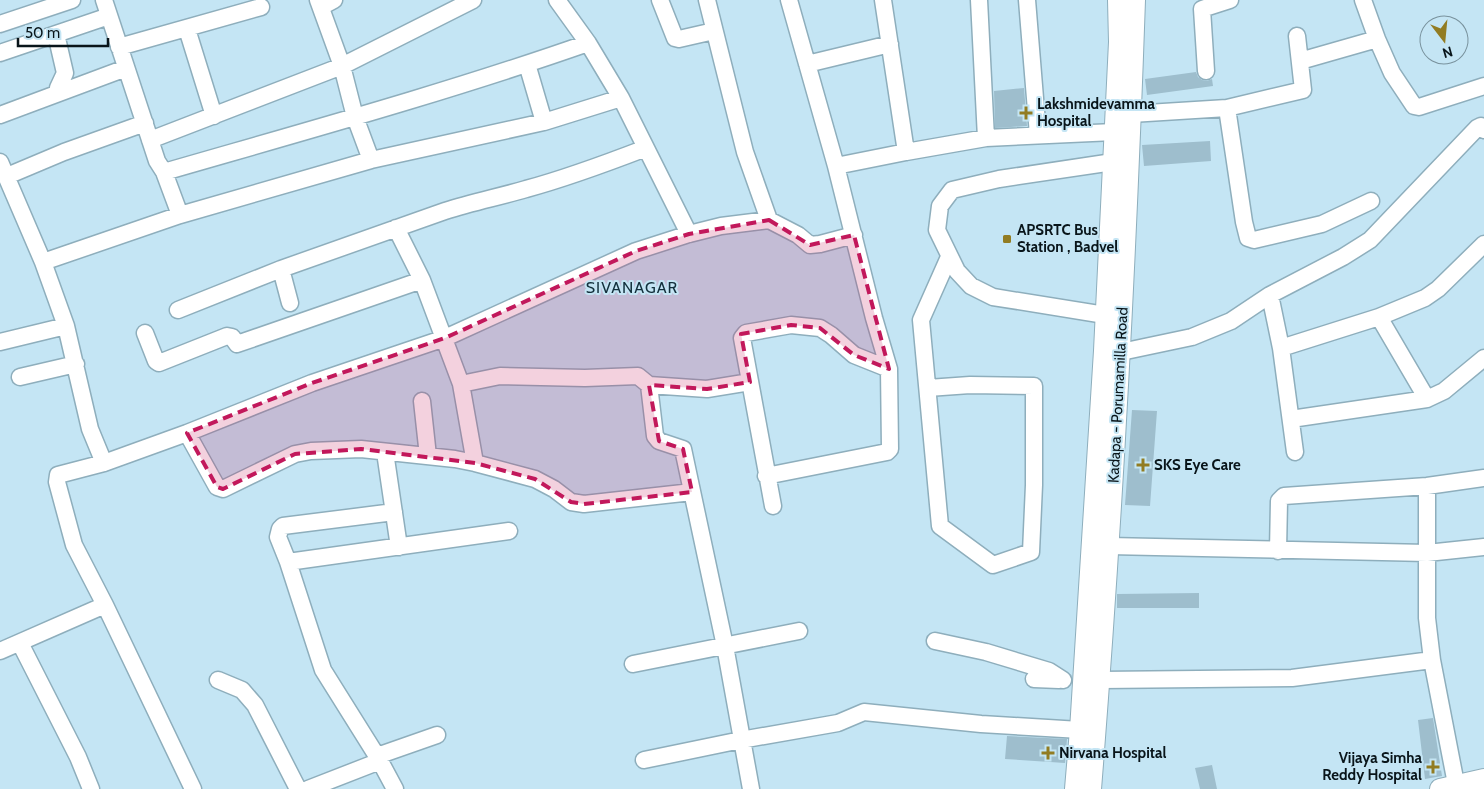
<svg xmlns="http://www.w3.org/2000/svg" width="1484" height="789" viewBox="0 0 1484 789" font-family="Cabin,sans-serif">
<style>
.building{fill:#9ebecd}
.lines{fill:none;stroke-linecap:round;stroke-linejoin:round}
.minor-casing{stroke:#8eaebc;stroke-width:19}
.major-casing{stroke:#8eaebc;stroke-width:22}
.minor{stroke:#fff;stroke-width:16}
.major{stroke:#fff;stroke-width:20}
.marked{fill:#c2185b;fill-opacity:0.2;stroke:#c2185b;stroke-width:4;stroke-dasharray:10 6;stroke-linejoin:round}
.poi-dot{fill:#927c22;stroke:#c4e5f4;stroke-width:2}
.labels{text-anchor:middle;stroke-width:4;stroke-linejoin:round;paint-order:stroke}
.poi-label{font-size:15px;font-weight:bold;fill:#09151a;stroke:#c4e5f4;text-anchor:start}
.street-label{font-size:15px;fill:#09151a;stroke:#c4e5f4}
.neighbourhood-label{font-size:16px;letter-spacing:1px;fill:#13303c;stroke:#c4e5f4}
</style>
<rect width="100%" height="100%" fill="#c4e5f4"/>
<!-- building -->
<path class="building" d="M 1196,72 L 1198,77 L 1202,80 L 1207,81 L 1212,79 L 1213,86 L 1147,95 L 1145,79 Z
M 1024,88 L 1027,126 L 995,128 L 994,91 Z
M 1210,141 L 1211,161 L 1144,166 L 1142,145 Z
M 1132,410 L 1157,411 L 1150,506 L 1125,505 Z
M 1199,593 L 1199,608 L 1117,608 L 1117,594 Z
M 1433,718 L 1442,776 L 1425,779 L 1418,720 Z
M 1007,736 L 1067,739 L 1065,763 L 1005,759 Z
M 1212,765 L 1217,789 L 1200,789 L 1195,768 Z"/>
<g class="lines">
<defs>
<path id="minor" d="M 104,0 L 157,161 L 164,172 C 306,131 448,92 588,43
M 318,0 L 342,66 L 355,117 L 371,160
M 557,0 L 588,43 L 621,98 L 689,234
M 660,0 L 675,38 L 679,39 L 714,31
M 707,0 L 745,152 L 769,220
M 883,0 L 906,152
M 979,0 L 986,138
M 1027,0 L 1038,135
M 1363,0 L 1377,39 L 1392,73 L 1414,106 L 1419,107 L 1484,86
M 321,7 L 334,0
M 0,24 L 72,0
M 187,29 L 214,116
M 56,34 L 65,73 L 58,88 L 59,93
M 119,47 L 261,7
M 0,53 L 109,16
M 1300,61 L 1377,39
M 527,64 L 544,122
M 807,64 L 890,44
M 1206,71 L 1202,9 L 1230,0
M 1227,108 L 1303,90 L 1297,36
M 1131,114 L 1227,108 L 1244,222 L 1248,238 L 1254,240 L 1322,224 L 1371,201
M 0,115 L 126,68
M 150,140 L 342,66 L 473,0
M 0,162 L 43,262 L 66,326 L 90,429 L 104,463
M 836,166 L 906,152 L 986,138 L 1114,132
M 164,172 L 180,215
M 7,176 L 64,152 L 145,123
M 396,228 L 422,280 L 461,384 L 475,463
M 43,262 L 180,215 L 371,160 L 544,122 L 621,98
M 281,269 L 290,303
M 1270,295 L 1281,348 L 1295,452
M 178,310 L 281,269 L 445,211 C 472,202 499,197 526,189 C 567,178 607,163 646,148
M 1105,315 L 993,297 L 971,286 L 957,271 L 937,230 L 940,206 L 952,190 L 999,179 L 1113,162
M 1379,317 L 1427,399
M 145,333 L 156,361 L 159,363 L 227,336 L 232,337 L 237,344 L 422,280
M 0,342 L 66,326
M 1281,348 L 1379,317 L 1425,298 L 1438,289 L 1484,244
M 1121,352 L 1192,337 L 1231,321 L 1270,295 L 1343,257 L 1370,240 L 1477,128 L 1481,126 L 1484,130
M 20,377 L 76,364
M 461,384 L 500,376 L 585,378 L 638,376 L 649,385 L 707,389 L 750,382
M 649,385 L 655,436 L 659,441 L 683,449 L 725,646 L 751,789
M 928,388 L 970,385 L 1034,386 L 1034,485 L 1031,552 L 993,565 L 940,526 L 921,320 L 949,257
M 422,401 L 428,456
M 1291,419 L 1427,399 L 1444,391 L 1484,358
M 187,433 L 217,487 L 223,489 L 295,454 L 311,451 L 361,449 L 455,459 L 475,463 L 535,479 L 554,489 L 571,502 L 584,504 L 692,492
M 385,452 L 399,547
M 766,476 L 887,452 L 890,449 L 889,369 L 874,318 L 836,166 L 789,0
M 1427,486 L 1427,618 L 1432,660 L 1457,789
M 773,506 L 742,338 L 746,333 L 791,325 L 820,328 L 831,335 L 854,355 L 889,369
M 394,512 L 283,526 L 280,529 L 278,537 L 288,562 L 323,670 L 380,761 L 395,789
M 1109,546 L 1427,553 L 1484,547
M 1278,551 L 1279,501 L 1284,496 L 1427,486 L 1484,478
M 288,562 L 509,531
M 935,641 L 986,652 L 1049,671 L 1063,680
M 20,643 L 78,757 L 91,789
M 0,651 L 105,605
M 633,664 L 799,631
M 1034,679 L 1059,680
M 218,680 L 242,690 L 255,705 L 298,789
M 1101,680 L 1292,678 L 1432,660
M 377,756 L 437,735
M 644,760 L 741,740 L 838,723 L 864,712 L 981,724 L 1080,730
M 193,789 L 105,605 L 74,545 L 57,482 L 58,475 L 104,463 L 187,433 L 312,383 L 445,338 L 636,251 L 689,234 L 721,226 L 769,220 L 798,235 L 810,245 L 820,244 L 854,235
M 308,789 L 380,761"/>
<path id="major" d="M 1075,789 L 1080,730 L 1104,351 L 1119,42 L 1118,0
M 1091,789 C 1112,526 1126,263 1135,0
M 1440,789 L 1484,779"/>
</defs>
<!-- minor casing -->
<use href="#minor" class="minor-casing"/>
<!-- major casing -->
<use href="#major" class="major-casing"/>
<!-- minor -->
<use href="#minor" class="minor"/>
<!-- major -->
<use href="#major" class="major"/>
</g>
<!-- marked area -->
<path class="marked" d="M 769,220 L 810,245 L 854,235 L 889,369 L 854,355 L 820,328 L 791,325 L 741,334 L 750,382 L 707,389 L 649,385 L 659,441 L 683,449 L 692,492 L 584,504 L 571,502 L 535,479 L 475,463 L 361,449 L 295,454 L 223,489 L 217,487 L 187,433 L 312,383 L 445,338 L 636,251 L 689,234 Z"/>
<!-- markers -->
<g class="poi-dot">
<path d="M1023.5 105.5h5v5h5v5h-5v5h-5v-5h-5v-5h5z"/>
<rect x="1002" y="234" width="10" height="10" rx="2.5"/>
<path d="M1140.5 457.5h5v5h5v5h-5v5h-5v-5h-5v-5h5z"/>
<path d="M1045.5 745.5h5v5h5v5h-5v5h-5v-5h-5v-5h5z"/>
<path d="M1430.5 759.5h5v5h5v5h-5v5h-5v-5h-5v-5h5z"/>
</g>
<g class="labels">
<!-- poi labels -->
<g class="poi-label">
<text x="1037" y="109">Lakshmidevamma<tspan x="1037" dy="17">Hospital</tspan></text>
<text x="1017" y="235">APSRTC Bus<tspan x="1017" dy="17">Station , Badvel</tspan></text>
<text x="1154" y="470">SKS Eye Care</text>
<text x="1059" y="758">Nirvana Hospital</text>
<text x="1422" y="763" text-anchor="end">Vijaya Simha<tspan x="1422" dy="17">Reddy Hospital</tspan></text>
</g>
<!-- street labels -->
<g class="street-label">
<text transform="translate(1118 395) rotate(-87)" y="5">Kadapa - Porumamilla Road</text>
</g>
<!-- neighbourhood labels -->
<g class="neighbourhood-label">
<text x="632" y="293">SIVANAGAR</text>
</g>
</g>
<!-- north arrow -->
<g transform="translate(1444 40) rotate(164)"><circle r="24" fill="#c4e5f4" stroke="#79929d"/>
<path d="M0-4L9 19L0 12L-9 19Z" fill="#927c22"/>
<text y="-8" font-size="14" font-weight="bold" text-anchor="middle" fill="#09151a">N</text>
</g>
<!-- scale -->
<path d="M18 38v8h90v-8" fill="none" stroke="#09151a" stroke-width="2.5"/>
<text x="25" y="38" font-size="15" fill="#09151a" stroke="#c4e5f4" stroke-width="4" paint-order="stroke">50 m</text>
</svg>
